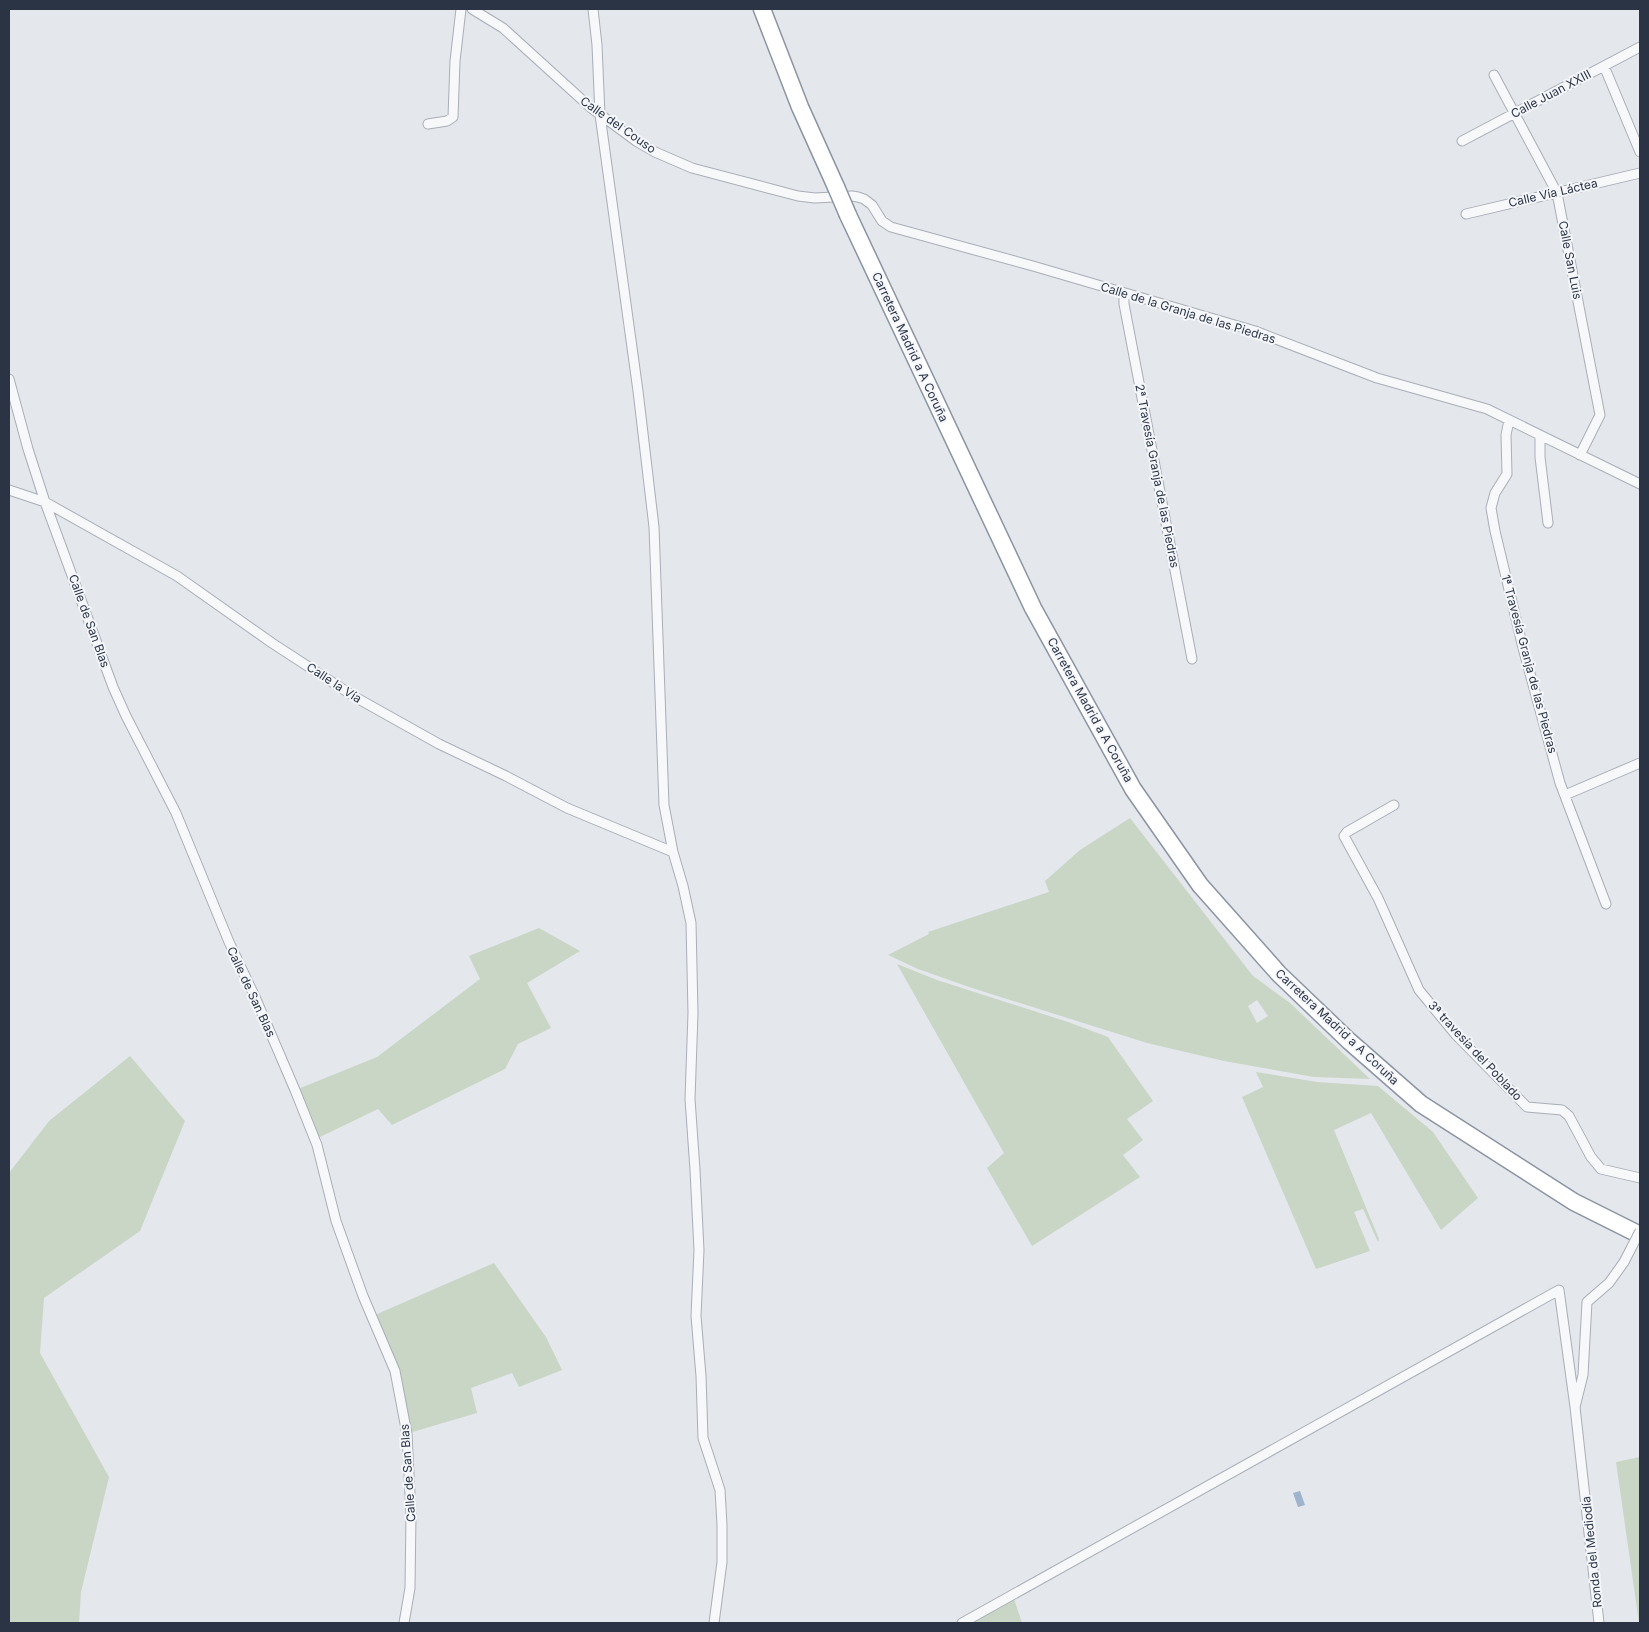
<svg xmlns="http://www.w3.org/2000/svg" width="1649" height="1632" viewBox="0 0 1649 1632" font-family="Inter,sans-serif">
<style>
.green{fill:#c9d6c5;fill-rule:evenodd}
.water{fill:#9fb4cc}
.lines{fill:none;stroke-linecap:round;stroke-linejoin:round}
.street-casing{stroke:#a9aeb7;stroke-width:11}
.highway-casing{stroke:#8b94a3;stroke-width:19}
.street{stroke:#f7f8fa;stroke-width:9}
.highway{stroke:#fff;stroke-width:16}
.street-bridge-casing{stroke:#a9aeb7;stroke-width:11;stroke-linecap:butt}
.highway-bridge-casing{stroke:#8b94a3;stroke-width:19;stroke-linecap:butt}
.street-bridge{stroke:#f7f8fa;stroke-width:9}
.highway-bridge{stroke:#fff;stroke-width:16}
.labels{text-anchor:middle;stroke-width:4;stroke-linejoin:round;paint-order:stroke}
.street-label{font-size:12px;fill:#2b3445;stroke:#f4f6f9}
</style>
<rect width="100%" height="100%" fill="#e4e7ec"/>
<!-- green -->
<path class="green" d="M 1130,818 L 1253,976 L 1290,1003 L 1370,1079 L 1314,1077 L 1224,1061 L 1147,1043 L 969,987 L 918,969 L 888,955 L 929,934 L 928,932 L 1049,892 L 1045,881 L 1080,850 ZM 1257,1000 L 1268,1016 L 1257,1023 L 1248,1006 Z
M 539,928 L 580,951 L 527,983 L 551,1028 L 518,1044 L 505,1069 L 392,1125 L 378,1109 L 318,1138 L 298,1089 L 377,1057 L 480,979 L 469,956 Z
M 897,964 L 937,980 L 1068,1022 L 1108,1037 L 1153,1101 L 1127,1119 L 1143,1140 L 1123,1155 L 1140,1177 L 1032,1246 L 987,1168 L 1004,1153 Z
M 130,1056 L 185,1121 L 140,1231 L 44,1298 L 40,1353 L 109,1477 L 81,1592 L 79,1623 L 9,1623 L 9,1173 L 49,1121 Z
M 1256,1072 L 1317,1082 L 1378,1086 L 1433,1132 L 1478,1198 L 1441,1230 L 1371,1113 L 1334,1130 L 1379,1239 L 1378,1242 L 1363,1209 L 1354,1212 L 1370,1251 L 1316,1269 L 1242,1097 L 1263,1087 Z
M 494,1263 L 546,1337 L 562,1370 L 519,1387 L 512,1373 L 471,1388 L 477,1413 L 409,1433 L 375,1315 Z
M 1640,1457 L 1640,1623 L 1639,1623 L 1616,1462 Z
M 1013,1596 L 1022,1623 L 965,1623 Z"/>
<!-- water -->
<path class="water" d="M 1300,1491 L 1305,1505 L 1298,1507 L 1293,1493 Z"/>
<g class="lines">
<defs>
<path id="street" d="M 472,9 L 503,28 L 590,107 L 636,141 L 655,152 L 692,168 L 798,196 L 815,198 L 852,196 L 858,197 L 864,199 L 872,205 L 882,221 L 891,227 L 1033,266 L 1255,331 L 1377,378 L 1487,409 L 1640,484
M 593,9 L 597,45 L 600,115 L 638,391 L 654,527 L 664,805 L 673,852 L 683,886 L 691,923 L 693,1013 L 690,1099 L 695,1170 L 699,1250 L 696,1316 L 701,1376 L 703,1438 L 720,1490 L 722,1525 L 722,1562 L 714,1623
M 1604,66 L 1640,152
M 1494,75 L 1557,193 L 1600,415 L 1580,455
M 428,124 L 447,121 L 453,117 L 455,61 L 461,9
M 1462,141 L 1640,47
M 1466,214 L 1640,173
M 1124,293 L 1124,304 L 1192,659
M 9,379 L 28,449 L 45,502 L 113,687 L 126,716 L 176,813 L 229,942 L 255,997 L 295,1090 L 317,1145 L 336,1221 L 363,1296 L 395,1371 L 407,1434 L 411,1514 L 410,1588 L 404,1623
M 1509,420 L 1506,435 L 1507,474 L 1495,493 L 1491,508 L 1495,531 L 1523,648 L 1560,783 L 1606,904
M 1540,436 L 1540,457 L 1548,523
M 9,490 L 45,502 L 177,576 L 272,643 L 355,697 L 439,744 L 506,776 L 567,808 L 673,852
M 1565,795 L 1640,763
M 1394,805 L 1347,832 L 1344,836 L 1378,898 L 1419,990 L 1456,1035 L 1527,1107 L 1562,1110 L 1569,1116 L 1591,1157 L 1601,1169 L 1640,1178
M 962,1623 L 1559,1290 L 1575,1407
M 1599,1623 L 1575,1407 L 1583,1375 L 1587,1302 L 1609,1283 L 1624,1262"/>
<path id="highway" d="M 762,9 L 800,107 L 836,187
M 848,215 L 1033,608 L 1133,789 L 1200,885 L 1279,974 L 1349,1041 L 1421,1104 L 1574,1202 L 1640,1235"/>
</defs>
<!-- street casing -->
<use href="#street" class="street-casing"/>
<!-- highway casing -->
<use href="#highway" class="highway-casing"/>
<!-- street -->
<use href="#street" class="street"/>
<!-- highway -->
<use href="#highway" class="highway"/>
<defs>
<path id="street-bridge" d="M 1624,1262 L 1640,1231"/>
<path id="highway-bridge" d="M 836,187 L 848,215"/>
</defs>
<!-- street-bridge casing -->
<use href="#street-bridge" class="street-bridge-casing"/>
<!-- highway-bridge casing -->
<use href="#highway-bridge" class="highway-bridge-casing"/>
<!-- street-bridge -->
<use href="#street-bridge" class="street-bridge"/>
<!-- highway-bridge -->
<use href="#highway-bridge" class="highway-bridge"/>
</g>
<g class="labels">
<!-- street labels -->
<g class="street-label">
<text transform="translate(1551 94) rotate(-28)" y="4">Calle Juan XXIII</text>
<text transform="translate(618 125) rotate(35)" y="4">Calle del Couso</text>
<text transform="translate(1553 193) rotate(-13)" y="4">Calle Vía Láctea</text>
<text transform="translate(1570 260) rotate(79)" y="4">Calle San Luis</text>
<text transform="translate(1188 313) rotate(17)" y="4">Calle de la Granja de las Piedras</text>
<text transform="translate(910 347) rotate(65)" y="4">Carretera Madrid a A Coruña</text>
<text transform="translate(1157 476) rotate(79)" y="4">2ª Travesía Granja de las Piedras</text>
<text transform="translate(89 621) rotate(70)" y="4">Calle de San Blas</text>
<text transform="translate(1529 664) rotate(75)" y="4">1ª Travesía Granja de las Piedras</text>
<text transform="translate(334 683) rotate(33)" y="4">Calle la Vía</text>
<text transform="translate(1090 710) rotate(61)" y="4">Carretera Madrid a A Coruña</text>
<text transform="translate(251 992) rotate(65)" y="4">Calle de San Blas</text>
<text transform="translate(1337 1027) rotate(43)" y="4">Carretera Madrid a A Coruña</text>
<text transform="translate(1475 1051) rotate(47)" y="4">3ª travesía del Poblado</text>
<text transform="translate(408 1473) rotate(-94)" y="4">Calle de San Blas</text>
<text transform="translate(1592 1552) rotate(-96)" y="4">Ronda del Mediodía</text>
</g>
</g>
<!-- border -->
<rect width="1649" height="1632" fill="none" stroke="#2b3445" stroke-width="20"/>
</svg>
